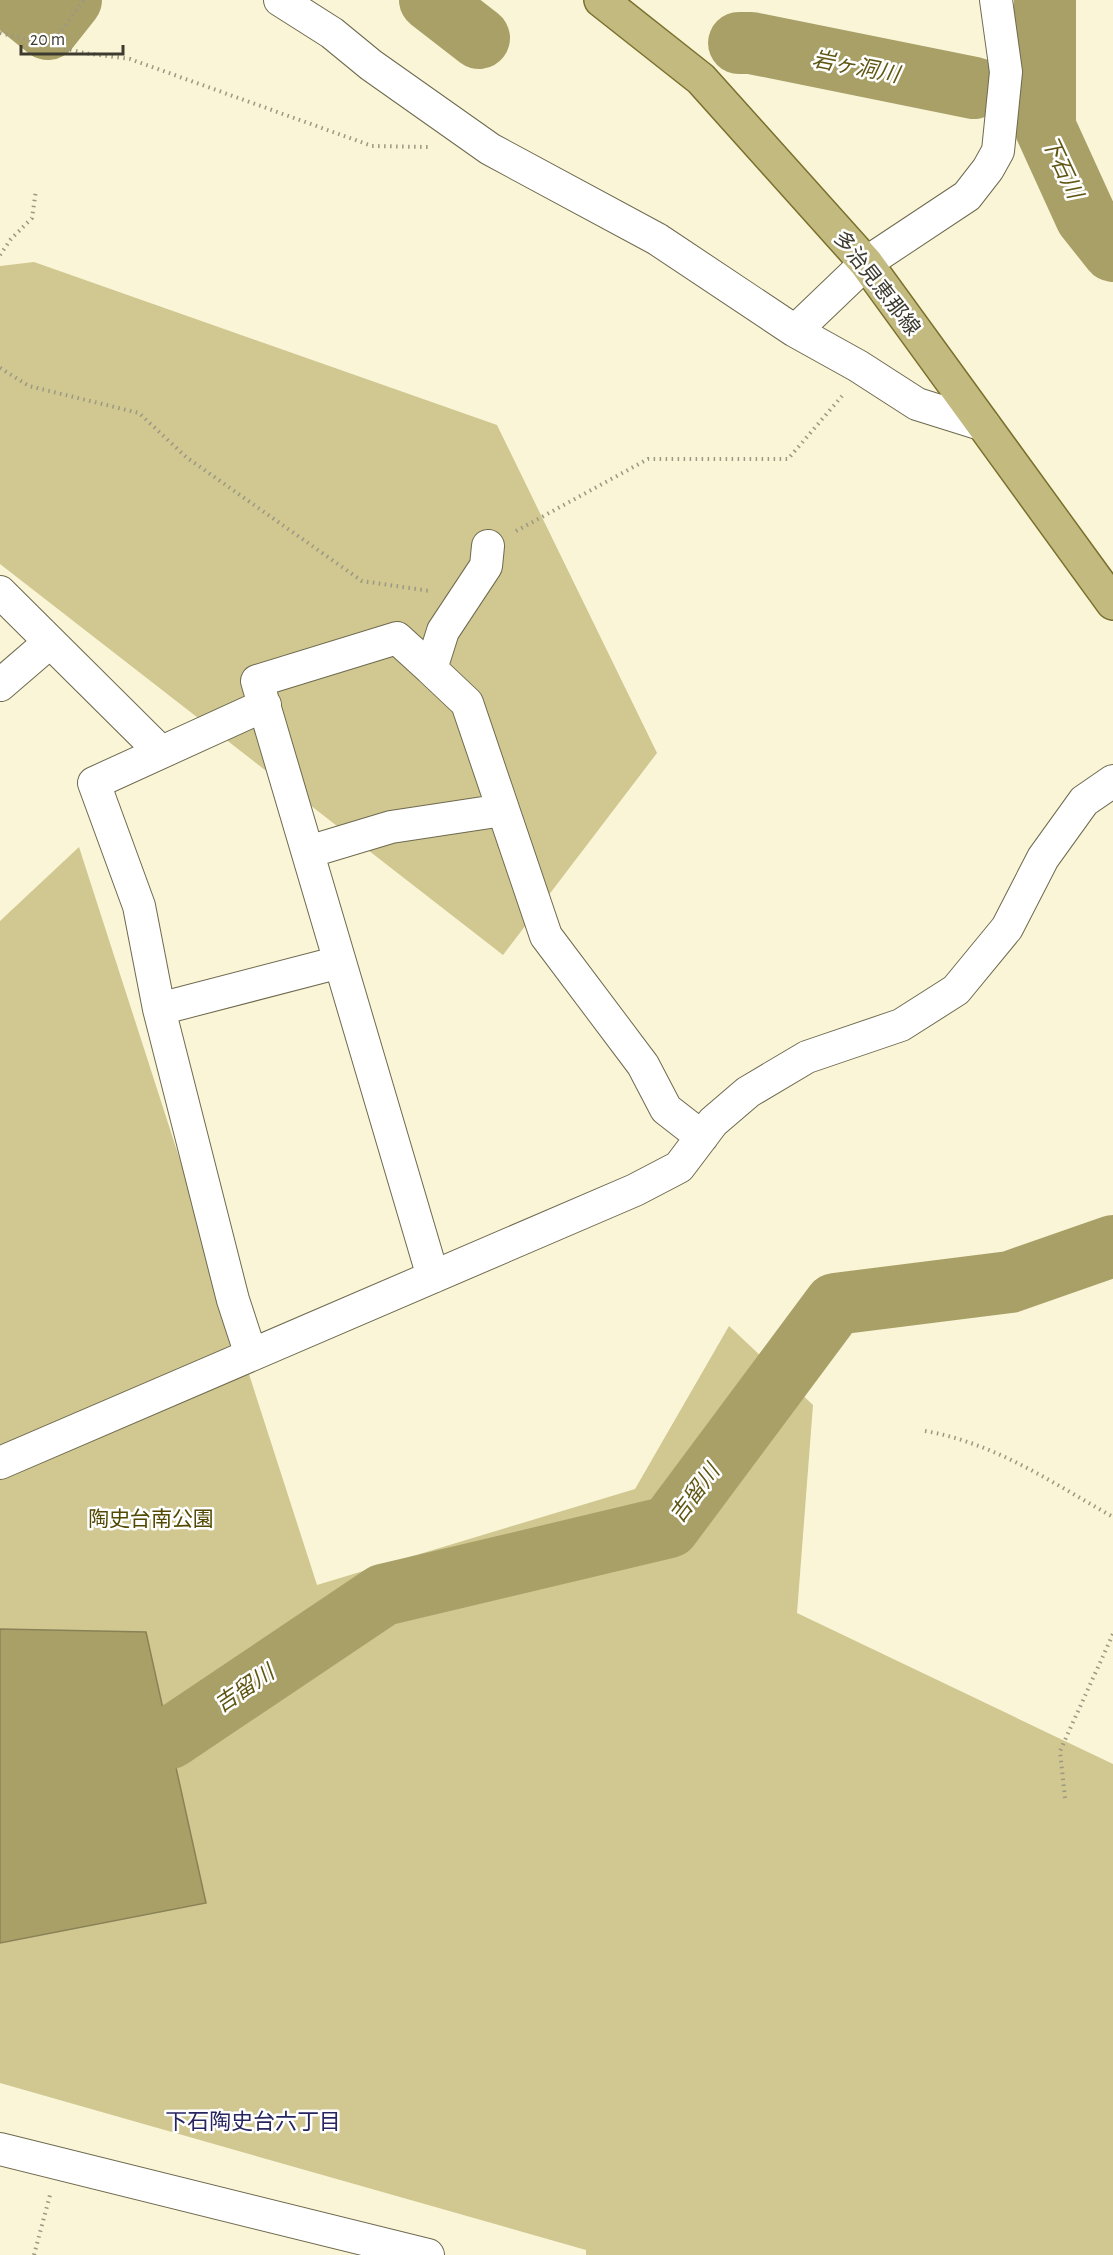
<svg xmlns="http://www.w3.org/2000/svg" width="1113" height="2255" viewBox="0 0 1113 2255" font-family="'Alegreya Sans','Noto Sans JP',sans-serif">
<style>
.green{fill:#d0c791}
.water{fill:#a9a068;stroke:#898257;stroke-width:1.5}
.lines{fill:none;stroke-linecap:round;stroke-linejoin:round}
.river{stroke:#a9a068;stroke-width:62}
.minor-casing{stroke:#6e6a4f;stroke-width:34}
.primary-casing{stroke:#7a702d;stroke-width:36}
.path{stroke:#9b9883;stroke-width:4;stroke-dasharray:1.5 4.5;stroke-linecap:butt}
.minor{stroke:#fff;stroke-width:32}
.primary{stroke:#c3ba80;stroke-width:33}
.labels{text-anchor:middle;stroke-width:5;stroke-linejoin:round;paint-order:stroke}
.street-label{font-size:21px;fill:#3d3b2f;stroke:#fff}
.park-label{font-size:21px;fill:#534900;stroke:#fff}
.water-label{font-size:22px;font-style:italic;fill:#615714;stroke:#fff}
.neighbourhood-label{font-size:22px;fill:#27255f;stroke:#fff}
</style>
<rect width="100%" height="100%" fill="#faf5d7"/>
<!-- green -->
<path class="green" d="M 34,262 L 497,425 L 657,753 L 503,955 L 0,564 L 0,266 Z
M 79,847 L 317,1585 L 635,1489 L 729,1326 L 813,1405 L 797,1613 L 1113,1764 L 1113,2255 L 586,2255 L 586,2250 L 0,2083 L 0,921 Z"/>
<!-- water -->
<path class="water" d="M 0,1629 L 146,1632 L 206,1903 L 0,1943 Z"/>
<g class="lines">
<!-- river -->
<path class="river" d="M 12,0 L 48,29 L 71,0
M 430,0 L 479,38
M 1045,0 L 1045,127 L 1086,217 L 1113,251
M 739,43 L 751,43 L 974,88
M 170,1738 L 383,1595 L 669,1527 L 835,1304 L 1010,1282 L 1113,1246"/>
<defs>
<path id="minor" d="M 280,0 L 332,33 L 371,65 L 490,149 L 657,239 L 795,331 L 858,366 L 917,404 L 984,425
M 795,331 L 866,263 L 967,196 L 988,169 L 998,151 L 1006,72 L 996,0
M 488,546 L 486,566 L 443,631 L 431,669 L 467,703 L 546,936 L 643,1065 L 666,1109 L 702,1137
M 0,592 L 161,752
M 431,669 L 397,638 L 257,681 L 433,1277
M 0,685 L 50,642
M 308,852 L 391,827 L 503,810
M 159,1009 L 340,962
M 251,1355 L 233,1300 L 159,1009 L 139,906 L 94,783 L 265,705
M 0,1463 L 635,1190 L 679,1167 L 713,1122 L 748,1092 L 807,1057 L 901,1025 L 956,990 L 1007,928 L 1043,858 L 1084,801 L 1113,781
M 0,2149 L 428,2255"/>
<path id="primary" d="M 601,0 L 701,79 L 866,263 L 1113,603"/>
</defs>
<!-- minor casing -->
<use href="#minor" class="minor-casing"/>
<!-- primary casing -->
<use href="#primary" class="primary-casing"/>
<!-- path -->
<path class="path" d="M 0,33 L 84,53 L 130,59 L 372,146 L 428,147
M 51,45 L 84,0
M 0,255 L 11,239 L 32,218 L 36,190
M 0,368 L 29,386 L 139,413 L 186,457 L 362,581 L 430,591
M 516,531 L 648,459 L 788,459 L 842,396
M 925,1431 C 995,1443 1053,1483 1113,1517
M 1065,1798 L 1060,1751 L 1113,1634
M 34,2255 L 50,2195"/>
<!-- minor -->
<use href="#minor" class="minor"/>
<!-- primary -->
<use href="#primary" class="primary"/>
</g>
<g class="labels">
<!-- street labels -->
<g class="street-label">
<text transform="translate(877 283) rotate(52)" y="7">多治見恵那線</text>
</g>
<!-- park labels -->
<g class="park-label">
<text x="151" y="1526">陶史台南公園</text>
</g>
<!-- water labels -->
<g class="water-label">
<text transform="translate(856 66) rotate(11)" y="8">岩ヶ洞川</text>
<text transform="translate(1063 167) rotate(65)" y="8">下石川</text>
<text transform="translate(694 1493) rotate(-53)" y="8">吉留川</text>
<text transform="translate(244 1688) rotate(-34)" y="8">吉留川</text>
</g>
<!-- neighbourhood labels -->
<g class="neighbourhood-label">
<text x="253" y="2129">下石陶史台六丁目</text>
</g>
</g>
<!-- scale -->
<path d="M21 45v9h102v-9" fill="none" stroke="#3d3b2f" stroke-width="3"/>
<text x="30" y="45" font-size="18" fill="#3d3b2f" stroke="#ffffff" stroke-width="4.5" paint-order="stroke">20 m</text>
</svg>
